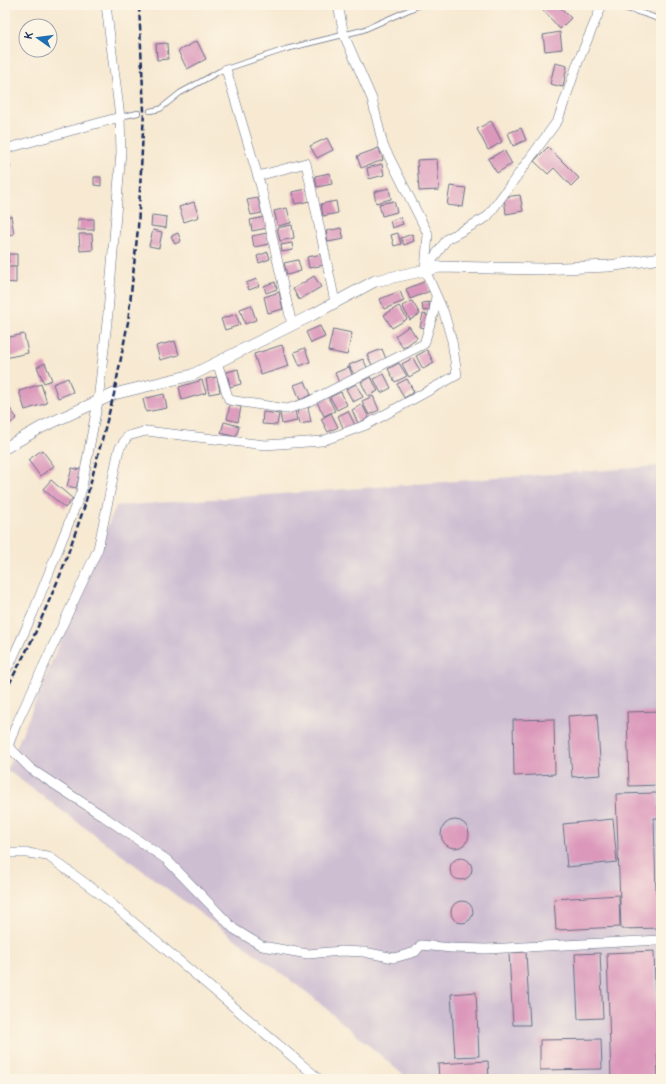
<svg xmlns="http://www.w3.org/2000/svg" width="666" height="1084" viewBox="0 0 666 1084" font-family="Pangolin,sans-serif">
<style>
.industrial{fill:#cdbed2}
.building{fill:#db98bb}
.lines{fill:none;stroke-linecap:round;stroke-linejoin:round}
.service-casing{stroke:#687087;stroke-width:6}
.minor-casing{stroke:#687087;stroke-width:10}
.tertiary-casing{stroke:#687087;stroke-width:12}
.service{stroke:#fff;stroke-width:4.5}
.minor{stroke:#fff;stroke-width:9}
.tertiary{stroke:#fff;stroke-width:11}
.rail{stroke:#1b2f5e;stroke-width:2.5;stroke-dasharray:6 3;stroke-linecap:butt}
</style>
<rect width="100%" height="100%" fill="#fcf5e5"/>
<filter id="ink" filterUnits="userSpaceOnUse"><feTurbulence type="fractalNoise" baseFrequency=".025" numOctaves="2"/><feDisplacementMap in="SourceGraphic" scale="8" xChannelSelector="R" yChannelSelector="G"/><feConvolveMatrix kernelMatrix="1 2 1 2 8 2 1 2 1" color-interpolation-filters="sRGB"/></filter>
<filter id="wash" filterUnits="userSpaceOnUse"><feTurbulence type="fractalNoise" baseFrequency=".012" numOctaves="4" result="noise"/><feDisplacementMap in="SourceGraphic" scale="16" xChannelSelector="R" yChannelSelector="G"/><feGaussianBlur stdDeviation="0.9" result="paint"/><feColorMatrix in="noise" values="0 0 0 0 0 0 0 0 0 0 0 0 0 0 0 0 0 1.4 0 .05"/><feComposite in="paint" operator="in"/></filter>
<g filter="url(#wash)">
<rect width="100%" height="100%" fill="#f7e9d2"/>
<!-- industrial -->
<path class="industrial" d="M 661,466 L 661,1079 L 408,1079 L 309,994 L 7,770 L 116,506 Z"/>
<g id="blocks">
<!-- building -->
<path class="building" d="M 547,5 L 558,5 L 571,18 L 560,29 L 542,9 Z
M 560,32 L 562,49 L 545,51 L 543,35 Z
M 197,41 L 206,59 L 187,69 L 178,51 Z
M 167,43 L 168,59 L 157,60 L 156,44 Z
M 555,63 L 567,66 L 563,87 L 550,84 Z
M 491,121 L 502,142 L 488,150 L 477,129 Z
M 521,128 L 526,140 L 513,146 L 508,133 Z
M 327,138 L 333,150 L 317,158 L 310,146 Z
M 548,147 L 579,178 L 571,186 L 554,168 L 548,174 L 534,161 Z
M 379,148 L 383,160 L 361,168 L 357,156 Z
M 504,150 L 512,164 L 497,173 L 488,159 Z
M 437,159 L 439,190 L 419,191 L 417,160 Z
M 5,164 L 10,164 L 10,169 L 5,169 Z
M 382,164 L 384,175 L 369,179 L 367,168 Z
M 330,173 L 332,184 L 317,187 L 315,176 Z
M 94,177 L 101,177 L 101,186 L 94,185 Z
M 450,186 L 466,188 L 463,207 L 447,205 Z
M 389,188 L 391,199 L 376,203 L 374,192 Z
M 307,189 L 310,201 L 295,204 L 292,192 Z
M 520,195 L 523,211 L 506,214 L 504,197 Z
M 258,198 L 262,213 L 251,215 L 247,200 Z
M 336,201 L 338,213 L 323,216 L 321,204 Z
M 394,201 L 397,212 L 382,216 L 379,204 Z
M 194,202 L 199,217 L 184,222 L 179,207 Z
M 287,208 L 291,223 L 278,226 L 274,211 Z
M 152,215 L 167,217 L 166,228 L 151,226 Z
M 11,216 L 14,234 L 5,236 L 5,217 Z
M 265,217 L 267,228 L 252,231 L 250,220 Z
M 400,217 L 403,224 L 392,228 L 390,221 Z
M 78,219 L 94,219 L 94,230 L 78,230 Z
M 292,225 L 294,238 L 280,241 L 277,228 Z
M 341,228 L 344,239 L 328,242 L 326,231 Z
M 153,230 L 162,232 L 159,248 L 149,246 Z
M 178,233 L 181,241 L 175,244 L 171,236 Z
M 267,233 L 269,244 L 254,247 L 252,236 Z
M 398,233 L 401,244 L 394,246 L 391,235 Z
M 79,234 L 92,234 L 93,250 L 80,251 Z
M 412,234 L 414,241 L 404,245 L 401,238 Z
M 292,243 L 293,250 L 282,252 L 281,245 Z
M 268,252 L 270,259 L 259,263 L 257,256 Z
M 8,254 L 17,254 L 17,266 L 5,266 L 5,262 L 9,262 Z
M 322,254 L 324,265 L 309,268 L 307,257 Z
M 298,260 L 301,271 L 287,275 L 284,263 Z
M 5,267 L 16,267 L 16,283 L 5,282 Z
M 314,276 L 321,287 L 299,300 L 293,289 Z
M 257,279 L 259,286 L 249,290 L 246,283 Z
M 426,281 L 430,291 L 410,299 L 406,289 Z
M 275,282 L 277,289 L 266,293 L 264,286 Z
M 400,291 L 404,301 L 384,309 L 380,299 Z
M 279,292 L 283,309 L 268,313 L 264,297 Z
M 412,301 L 420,314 L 410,320 L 402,306 Z
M 429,302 L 430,310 L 423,311 L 422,303 Z
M 251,305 L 256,320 L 245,324 L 240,309 Z
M 399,306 L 407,319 L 392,328 L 384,315 Z
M 236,314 L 240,325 L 225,330 L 221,319 Z
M 423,314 L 430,316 L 427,328 L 420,327 Z
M 320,326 L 325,337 L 311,343 L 306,332 Z
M 409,326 L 417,338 L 403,348 L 395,336 Z
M 333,329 L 352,333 L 347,355 L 328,351 Z
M 24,334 L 28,353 L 5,358 L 5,338 Z
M 175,341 L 179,355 L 160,360 L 156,346 Z
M 282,345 L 289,366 L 261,375 L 254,354 Z
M 305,348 L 310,362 L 300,366 L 294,352 Z
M 382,349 L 386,359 L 372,365 L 367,355 Z
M 427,350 L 434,363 L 423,369 L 416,356 Z
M 413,358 L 420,371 L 409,377 L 402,364 Z
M 363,359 L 368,369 L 354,375 L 349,365 Z
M 45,363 L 52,380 L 44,383 L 37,367 Z
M 399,363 L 407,376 L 395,382 L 388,369 Z
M 349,367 L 353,378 L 339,383 L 335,373 Z
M 238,369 L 241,384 L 230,387 L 227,372 Z
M 384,374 L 391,388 L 381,393 L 374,379 Z
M 217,377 L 220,392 L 209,394 L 206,379 Z
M 371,377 L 378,391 L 368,396 L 361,382 Z
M 68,378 L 73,392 L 58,398 L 53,384 Z
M 407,379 L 414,392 L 404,398 L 397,384 Z
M 202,380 L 206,393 L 182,400 L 179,387 Z
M 305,381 L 311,395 L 300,400 L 294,385 Z
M 41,384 L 47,403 L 25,410 L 19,391 Z
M 356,384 L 363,397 L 353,402 L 346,389 Z
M 341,392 L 347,405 L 337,410 L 330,397 Z
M 164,394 L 167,408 L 146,412 L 143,399 Z
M 373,396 L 379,410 L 369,415 L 362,401 Z
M 328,397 L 335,411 L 324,416 L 317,402 Z
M 5,402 L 17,418 L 5,428 Z
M 230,404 L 241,407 L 238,422 L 227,419 Z
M 362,404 L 369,418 L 358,423 L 352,410 Z
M 308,407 L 311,422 L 300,424 L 297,409 Z
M 295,410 L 297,421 L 282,424 L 280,413 Z
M 348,411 L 355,425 L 344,430 L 338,416 Z
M 263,412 L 279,414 L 277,425 L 262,424 Z
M 331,413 L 338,427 L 328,432 L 321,419 Z
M 224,422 L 239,426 L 236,437 L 221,433 Z
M 42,450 L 54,466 L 40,476 L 28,460 Z
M 72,468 L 81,470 L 76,488 L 67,486 Z
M 51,480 L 73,499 L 65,508 L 43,489 Z
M 5,638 L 8,638 L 7,649 L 5,649 Z
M 660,711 L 661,785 L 629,786 L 627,712 Z
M 597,714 L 601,775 L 572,777 L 568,716 Z
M 554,719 L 555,774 L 514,776 L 513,720 Z
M 658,793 L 658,809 L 661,809 L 661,818 L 654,818 L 656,893 L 661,893 L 661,928 L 621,929 L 616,794 Z
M 613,819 L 617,862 L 567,867 L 563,824 Z
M441 834a14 14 0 1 1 28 0a14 14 0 1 1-28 0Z
M450 869a11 11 0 1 1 22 0a11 11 0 1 1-22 0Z
M 619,895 L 620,927 L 556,930 L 554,899 Z
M451 912a11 11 0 1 1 22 0a11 11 0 1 1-22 0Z
M 654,951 L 658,1079 L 611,1079 L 607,953 Z
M 526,952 L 530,1025 L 513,1025 L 509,953 Z
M 600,953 L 603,1018 L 578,1019 L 575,954 Z
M 476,992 L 479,1056 L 455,1057 L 451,994 Z
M 601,1039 L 602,1069 L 540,1070 L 540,1040 Z
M 488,1061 L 489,1079 L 439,1079 L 438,1064 Z
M 598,1076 L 598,1079 L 561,1079 L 561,1077 Z"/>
</g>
</g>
<g filter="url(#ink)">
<use href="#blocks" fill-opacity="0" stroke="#687087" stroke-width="1"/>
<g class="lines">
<defs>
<path id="service" d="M 608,5 C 626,8 644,13 661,20
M 150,111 L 160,109 L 180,93 L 220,71 L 286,49 L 363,30 L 420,5
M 120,117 L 138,113"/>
<path id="minor" d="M 338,5 L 344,35 L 372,99 L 383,145 L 428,234 L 425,270 L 444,313 L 452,341 L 457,375 L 366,425 L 322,441 L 265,445 L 146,431 L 128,436 L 119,449 L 98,549 L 16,725 L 8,746 L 31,769 L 103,816 L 167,860 L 234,929 L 262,946 L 308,954 L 341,951 L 364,952 L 394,958 L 415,952 L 421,945 L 452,948 L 486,949 L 661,940
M 226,69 L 261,187 L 292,325
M 5,149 L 120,117
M 258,176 L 306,163 L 335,302
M 426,269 L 447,239 L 487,217 L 558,120 L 578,62 L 602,5
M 217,362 L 229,400 L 287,409 L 306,403 L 424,344 L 434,311 L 436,296
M 5,671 L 10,664 L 33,613 L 81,492 L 98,401 L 108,313 L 121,152 L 120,117 L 106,5
M 5,855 L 10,853 L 27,853 L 48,856 L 100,894 L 319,1079"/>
<path id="tertiary" d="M 5,448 L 42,427 L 114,394 L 192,375 L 312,315 L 375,281 L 440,267 L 540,269 L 609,266 L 661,258"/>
</defs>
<!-- service casing -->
<use href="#service" class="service-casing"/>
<!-- minor casing -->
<use href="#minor" class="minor-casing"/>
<!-- tertiary casing -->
<use href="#tertiary" class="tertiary-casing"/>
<!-- service -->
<use href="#service" class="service"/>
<!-- minor -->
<use href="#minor" class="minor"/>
<!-- tertiary -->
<use href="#tertiary" class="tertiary"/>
<!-- rail -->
<path class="rail" d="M 5,692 L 33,638 L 61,573 L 84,508 L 114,394 L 128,322 L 138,228 L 144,111 L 139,5"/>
</g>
</g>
<!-- margin -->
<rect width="666" height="1084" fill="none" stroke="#fcf5e5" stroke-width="20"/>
<!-- north arrow -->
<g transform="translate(38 38) rotate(284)"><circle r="19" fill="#fcf5e5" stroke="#a2a6af"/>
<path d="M0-3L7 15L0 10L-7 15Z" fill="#1f6fb2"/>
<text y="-6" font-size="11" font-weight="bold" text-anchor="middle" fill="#1b2f5e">K</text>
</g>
</svg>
